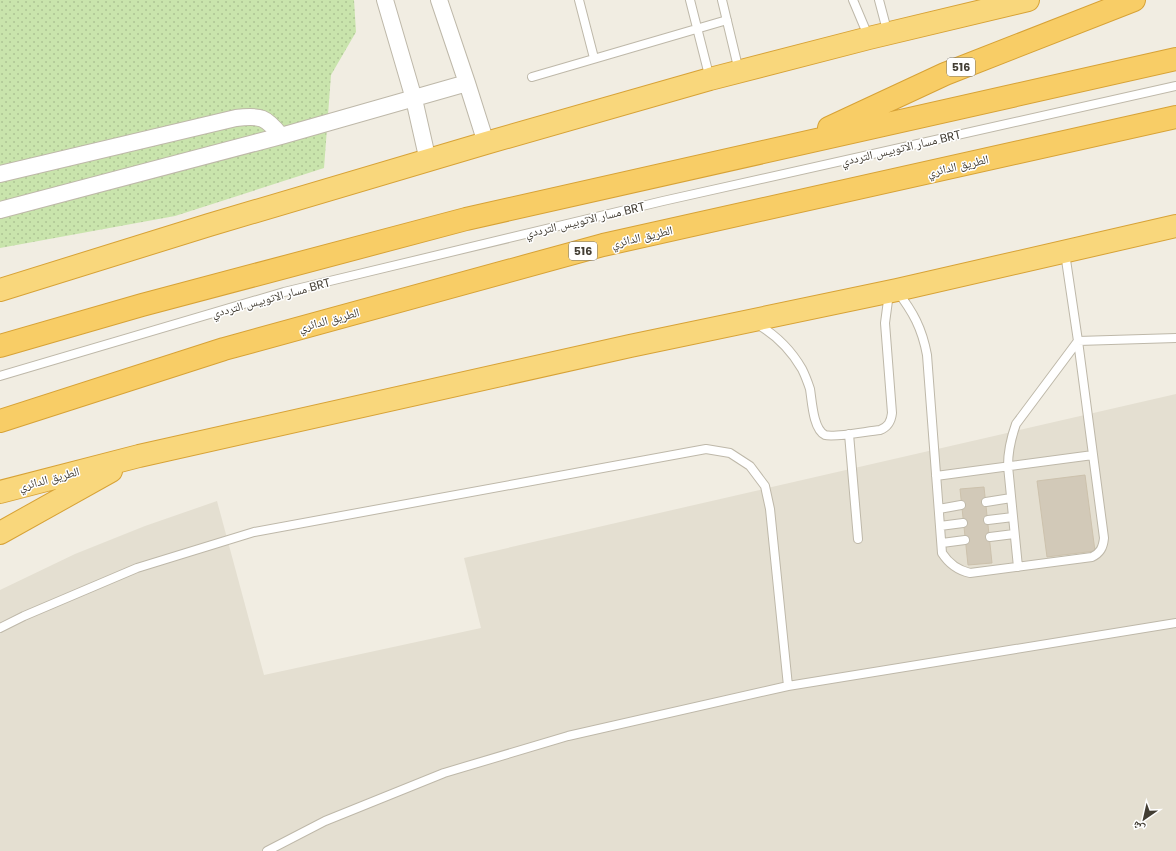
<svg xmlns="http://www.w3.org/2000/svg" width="1176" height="851" viewBox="0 0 1176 851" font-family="Poppins,'Noto Naskh Arabic',sans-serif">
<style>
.residential{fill:#e4dfd1}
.grass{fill:url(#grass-dots)}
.building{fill:#d2c9b8;stroke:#ccc1ac}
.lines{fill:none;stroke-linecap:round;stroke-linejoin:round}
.service-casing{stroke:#beb8a9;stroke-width:10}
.minor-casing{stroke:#beb8a9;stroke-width:18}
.trunk-casing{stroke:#d7a236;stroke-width:24}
.motorway-casing{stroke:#d7a236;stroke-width:24}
.service{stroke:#fff;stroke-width:8}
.minor{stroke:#fff;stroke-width:16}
.trunk{stroke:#f9d77c;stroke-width:22}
.motorway{stroke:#f8cd66;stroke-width:22}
.labels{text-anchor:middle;stroke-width:3;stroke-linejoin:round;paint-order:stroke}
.shield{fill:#fff;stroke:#7b7770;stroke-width:1}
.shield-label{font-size:11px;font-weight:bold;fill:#423d33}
.street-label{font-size:12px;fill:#423d33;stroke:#fff}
</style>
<defs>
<pattern id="grass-dots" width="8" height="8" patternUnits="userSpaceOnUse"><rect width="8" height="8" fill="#c9e4ac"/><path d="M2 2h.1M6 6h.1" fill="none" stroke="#aec494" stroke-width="1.8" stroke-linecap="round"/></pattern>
</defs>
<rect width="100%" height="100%" fill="#f1ede2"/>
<!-- residential -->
<path class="residential" d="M 1176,394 L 1176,851 L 0,851 L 0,590 L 75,554 L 145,526 L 217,501 L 264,675 L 481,628 L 464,558 Z"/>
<!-- grass -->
<path class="grass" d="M 0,0 L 354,0 L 356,32 L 331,75 L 324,168 L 175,216 L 0,248 Z"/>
<!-- building -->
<path class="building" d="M 1085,475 L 1095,551 L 1047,557 L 1037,481 Z
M 984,487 L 992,563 L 968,565 L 960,489 Z"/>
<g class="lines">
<defs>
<path id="service" d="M 579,0 L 594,58
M 690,0 L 710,79
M 722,0 L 739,71
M 853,0 L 869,38
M 879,0 L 888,34
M 532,77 L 727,20
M 897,291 C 913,312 922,328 927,355 L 942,553 C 949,564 957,570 970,573 L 1092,557 C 1100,553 1103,548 1104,538 L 1078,341 L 1065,253
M 757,324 C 776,335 791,350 802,369 C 805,375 808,383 810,389 C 812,401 813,429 825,435 C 834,438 868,431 880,430 C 888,427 891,422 892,413 L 885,323 L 889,293
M 1078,341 L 1176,338
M 0,376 L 284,292 L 663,201 L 1176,86
M 849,434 L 858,539
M 936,476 L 1093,455
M 986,502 L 1011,498
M 939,509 L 961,505
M 988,520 L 1013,517
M 940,526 L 963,523
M 990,537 L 1014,534
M 942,543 L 965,540
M 1018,567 L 1008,466 C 1008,451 1011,438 1016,424 L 1078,341
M 0,628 L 24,616 L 137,568 L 254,532 L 706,449 L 730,453 L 750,466 L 765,486 L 770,509 L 788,686
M 267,851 L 325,821 L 444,773 L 568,736 L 788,686 L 1176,623"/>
<path id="minor" d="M 385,0 L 414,99 L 428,161
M 439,0 L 467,83 L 486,143
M 0,174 L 236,118 C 261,115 266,117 281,136
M 0,210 L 281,136 L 467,83"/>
<path id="trunk" d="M 0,290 L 209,225 L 486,143 L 710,79 L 869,38 L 1028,0
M 0,492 L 139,456 L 630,346 L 897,290 L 1176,226
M 0,533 L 111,471"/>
<path id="motorway" d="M 829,128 L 945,74 L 1134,0
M 0,346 L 142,305 L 466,219 L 1176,59
M 0,421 L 224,349 L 603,245 L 1176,117"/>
</defs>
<!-- service casing -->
<use href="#service" class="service-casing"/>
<!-- minor casing -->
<use href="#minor" class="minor-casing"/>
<!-- trunk casing -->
<use href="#trunk" class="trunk-casing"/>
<!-- motorway casing -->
<use href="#motorway" class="motorway-casing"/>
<!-- service -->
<use href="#service" class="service"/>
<!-- minor -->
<use href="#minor" class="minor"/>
<!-- trunk -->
<use href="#trunk" class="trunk"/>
<!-- motorway -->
<use href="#motorway" class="motorway"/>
</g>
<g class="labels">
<!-- shield labels -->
<g class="shield">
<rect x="947" y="58" width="28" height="18" rx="3"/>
<rect x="569" y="242" width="28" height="18" rx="3"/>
</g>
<g class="shield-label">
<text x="961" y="71">516</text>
<text x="583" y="255">516</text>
</g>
<!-- street labels -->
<g class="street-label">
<text transform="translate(901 148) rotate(-13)" y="4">مسار الاتوبيس الترددي BRT</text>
<text transform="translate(958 166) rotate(-13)" y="4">الطريق الدائري</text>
<text transform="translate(585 220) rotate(-13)" y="4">مسار الاتوبيس الترددي BRT</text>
<text transform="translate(642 237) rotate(-13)" y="4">الطريق الدائري</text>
<text transform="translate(271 298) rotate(-15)" y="4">مسار الاتوبيس الترددي BRT</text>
<text transform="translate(329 320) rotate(-15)" y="4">الطريق الدائري</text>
<text transform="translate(49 479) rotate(-15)" y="4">الطريق الدائري</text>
</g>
</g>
<!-- north arrow -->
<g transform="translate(1144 819) rotate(214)" stroke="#ffffff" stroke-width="3" paint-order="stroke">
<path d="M0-3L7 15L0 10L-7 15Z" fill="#423d33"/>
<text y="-6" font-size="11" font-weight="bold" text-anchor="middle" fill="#423d33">ش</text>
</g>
</svg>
